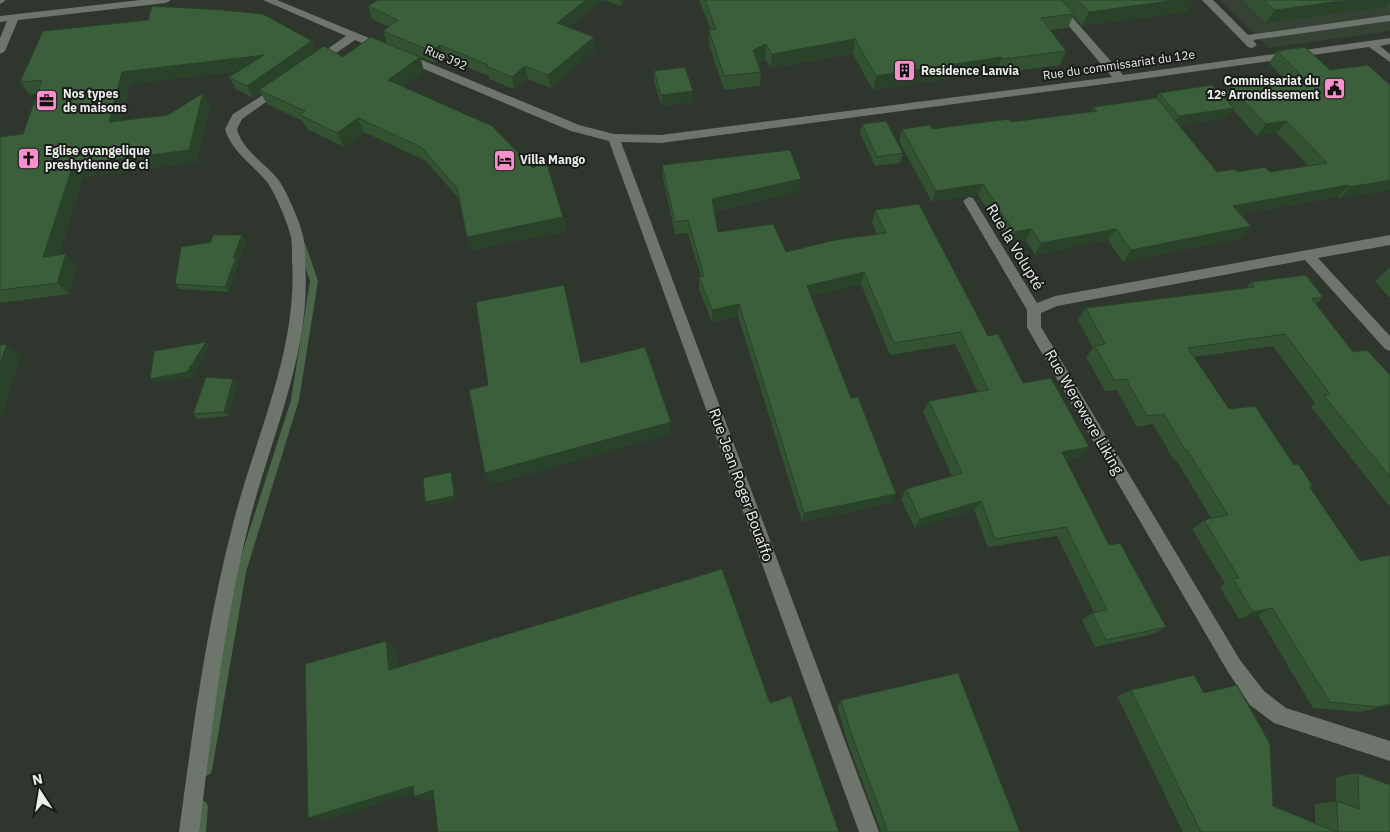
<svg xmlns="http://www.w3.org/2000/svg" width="1390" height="832" viewBox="0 0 1390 832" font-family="'IBM Plex Sans',sans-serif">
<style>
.built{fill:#364236}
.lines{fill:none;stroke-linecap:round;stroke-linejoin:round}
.stream{fill:#4b664b;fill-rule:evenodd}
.minor{fill:#6e756d;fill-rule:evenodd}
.wall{fill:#325232;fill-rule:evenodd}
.shaded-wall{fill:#294229}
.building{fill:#3a5f3a;stroke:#294229}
.labels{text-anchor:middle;stroke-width:4;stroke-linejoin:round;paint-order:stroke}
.far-street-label{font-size:12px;fill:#ebf0eb;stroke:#191c19}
.far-poi-label{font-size:12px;font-weight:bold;fill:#ebf0eb;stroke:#191c19;text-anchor:start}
.street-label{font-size:15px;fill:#ebf0eb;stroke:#191c19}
</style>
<rect width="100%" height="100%" fill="#2f362e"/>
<!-- built -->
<path class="built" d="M 1220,0 L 1390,0 L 1390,31 L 1269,48 Z"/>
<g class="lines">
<!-- stream -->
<path class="stream" d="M 301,240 L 305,243 L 318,281 L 299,400 L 246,572 L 212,770 L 210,774 L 206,776 L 202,774 L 200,770 L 236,572 L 291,400 L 310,281 L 297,243 Z
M 202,800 L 206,802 L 208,806 L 206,832 L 194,832 L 196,806 L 198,802 Z"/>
<!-- minor -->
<path class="minor" d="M 0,0 L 5,0 L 5,1 L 0,4 Z
M 140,0 L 171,0 L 166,3 L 18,20 L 5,51 L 0,54 L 0,38 L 7,21 L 0,22 L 0,16 Z
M 263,0 L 277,0 L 579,125 L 614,134 L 661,135 L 1112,77 L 1047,0 L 1057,0 L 1123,75 L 1390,38 L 1390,44 L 1380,46 L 1390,54 L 1390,62 L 1369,47 L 1120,82 L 661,143 L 621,142 L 879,832 L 859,832 L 609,141 L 571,131 L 355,40 L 320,64 L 312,64 L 311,62 L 312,60 L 346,36 Z
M 1202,0 L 1213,0 L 1248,35 L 1390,15 L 1390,21 L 1253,40 L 1257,45 L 1252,48 L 1248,47 Z
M 279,85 L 283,86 L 284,88 L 283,90 L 242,119 L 237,129 C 242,150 264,162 277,178 C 286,189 300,222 303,236 C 305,244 305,254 305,263 C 312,349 271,437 250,519 C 224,622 212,727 199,832 L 179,832 C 193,727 207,622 234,520 C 256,435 298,349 292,260 C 292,252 292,244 291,237 C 288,223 275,193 267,182 C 253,165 231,151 225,129 L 233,114 Z
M 969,197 L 973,198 L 1037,303 L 1055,296 L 1390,235 L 1390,245 L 1318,258 L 1390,336 L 1390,351 L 1385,349 L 1305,260 L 1057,306 L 1041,313 L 1041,327 L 1240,660 L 1264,691 L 1286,708 L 1390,741 L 1390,761 L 1274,723 L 1250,705 L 1228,672 L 1029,331 L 1027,327 L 1027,310 L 963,201 Z"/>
</g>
<!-- wall -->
<path class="wall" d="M 604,0 L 628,0 L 621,6 Z
M 699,0 L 1193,0 L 1187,12 L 1082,26 L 1073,16 L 1068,28 L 1050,30 L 1066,51 L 1060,65 L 999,73 L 997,71 L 873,90 L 853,54 L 771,68 L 765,59 L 758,62 L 761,72 L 760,86 L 724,90 L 709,44 L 709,30 L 711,30 Z
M 1242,0 L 1390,0 L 1390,9 L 1387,7 L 1266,23 Z
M 368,6 L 569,27 L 594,37 L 595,50 L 551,88 L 528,79 L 514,89 L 489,79 L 489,76 L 443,57 L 435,63 L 387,44 L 383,31 L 389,27 L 372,19 Z
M 312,41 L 316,51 L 343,57 L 420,57 L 424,71 L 403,86 L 563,217 L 566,231 L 471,250 L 467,237 L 459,199 L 426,161 L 364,132 L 344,147 L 307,129 L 303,121 L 267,104 L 261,93 L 253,98 L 236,89 L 229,77 L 238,71 L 130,84 L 122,120 L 168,115 L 211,106 L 197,162 L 83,177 L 59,255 L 77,265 L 69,294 L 0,303 L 0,137 L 23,134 L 37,94 L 30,95 L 20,82 Z
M 1305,47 L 1390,190 L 1340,198 L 1338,197 L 1241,214 L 1242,238 L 1123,262 L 1108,240 L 1035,255 L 1026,240 L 1009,243 L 978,195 L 932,202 L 899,141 L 902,129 L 932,129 L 1011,122 L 1091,112 L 1093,107 L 1156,98 L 1159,93 L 1223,97 L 1230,87 L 1284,78 L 1269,63 L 1277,51 ZM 1232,109 L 1257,136 L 1277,133 L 1308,165 L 1270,172 L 1217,172 L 1179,125 L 1226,118 Z
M 654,71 L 693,102 L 662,106 L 654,82 Z
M 862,124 L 903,153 L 900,163 L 875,166 L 860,133 Z
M 662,165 L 799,192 L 714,211 L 718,232 L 786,252 L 877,234 L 872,223 L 875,210 L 988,336 L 1023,383 L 1089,447 L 1080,457 L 1066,460 L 1109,545 L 1166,627 L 1153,634 L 1095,647 L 1082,620 L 1094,612 L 1057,536 L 988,547 L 974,510 L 915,528 L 901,499 L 906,489 L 952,476 L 923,412 L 929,401 L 978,392 L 955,344 L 890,355 L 861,284 L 811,296 L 851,398 L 896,494 L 891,503 L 802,522 L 738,316 L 712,322 L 699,289 L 699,277 L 701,277 L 688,233 L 675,234 L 663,178 Z
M 242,235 L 246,241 L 238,261 L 239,263 L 229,292 L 179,289 L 175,284 L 211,242 Z
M 1388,269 L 1390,269 L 1390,298 L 1375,281 Z
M 1251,282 L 1323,297 L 1316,304 L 1353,352 L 1390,375 L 1390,507 L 1311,407 L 1315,403 L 1273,346 L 1194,357 L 1229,409 L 1294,465 L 1313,486 L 1310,488 L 1360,561 L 1390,555 L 1390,705 L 1360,712 L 1313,708 L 1258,615 L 1239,619 L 1220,587 L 1225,584 L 1192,529 L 1204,520 L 1212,519 L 1176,460 L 1174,460 L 1153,424 L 1137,427 L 1117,390 L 1105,391 L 1086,357 L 1093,348 L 1078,320 L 1086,308 L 1246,288 Z
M 237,384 L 228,416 L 198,419 L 193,414 Z
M 1131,690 L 1204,693 L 1273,806 L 1315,823 L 1315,804 L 1336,801 L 1336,777 L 1358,773 L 1390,832 L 1183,832 L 1117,696 Z
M 841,700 L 1020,832 L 880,832 L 881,831 L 847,741 L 837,706 Z"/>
<!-- shaded-wall -->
<path class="shaded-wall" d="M 586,0 L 604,0 L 559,35 L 557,23 Z
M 620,0 L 628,0 L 621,6 Z
M 1177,0 L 1193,0 L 1187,12 L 1082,26 L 1089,12 Z
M 1349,0 L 1390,0 L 1390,3 L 1387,7 L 1266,23 L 1275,10 Z
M 594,37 L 595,50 L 551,88 L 548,75 Z
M 855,39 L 853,54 L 771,68 L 772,54 Z
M 312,41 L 318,53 L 259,90 L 261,93 L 253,98 L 247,86 Z
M 766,44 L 765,59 L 752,64 L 753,50 Z
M 440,45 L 443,57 L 435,63 L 431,51 Z
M 264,55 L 270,67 L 130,84 L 118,134 L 109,122 L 122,72 Z
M 420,57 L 424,71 L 394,94 L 388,80 Z
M 1002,57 L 997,71 L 873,90 L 876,76 Z
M 525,66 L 528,79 L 514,89 L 512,77 Z
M 693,91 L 693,102 L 662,106 L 661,95 Z
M 203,93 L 211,106 L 197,162 L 83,177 L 55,268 L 43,257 L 73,165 L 189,150 Z
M 1234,108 L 1226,118 L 1173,126 L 1179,116 Z
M 358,118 L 364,132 L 344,147 L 337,133 Z
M 1286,121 L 1277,133 L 1257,136 L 1266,124 Z
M 801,179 L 799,192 L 711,211 L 712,199 Z
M 1390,180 L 1390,190 L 1340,198 L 1350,187 Z
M 983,184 L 978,195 L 932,202 L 936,191 Z
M 1349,185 L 1338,197 L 1224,217 L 1233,206 Z
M 563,217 L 566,231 L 471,250 L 467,237 Z
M 1251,226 L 1242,238 L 1123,262 L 1131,250 Z
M 1031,229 L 1026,240 L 1009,243 L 1014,232 Z
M 1116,229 L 1108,240 L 1035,255 L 1041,243 Z
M 242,235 L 246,241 L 238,261 L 239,263 L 229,292 L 225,287 L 233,258 Z
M 66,254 L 77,265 L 69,294 L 57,283 Z
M 864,272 L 861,284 L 805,298 L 807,286 Z
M 739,304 L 738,316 L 712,322 L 712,310 Z
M 206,342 L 210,346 L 192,377 L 154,383 L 150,379 Z
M 7,344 L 21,356 L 1,419 L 0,419 L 0,364 Z
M 233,379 L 237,384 L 228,416 L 224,412 Z
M 671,422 L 671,434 L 491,485 L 485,473 Z
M 1089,447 L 1080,457 L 1054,462 L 1062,452 Z
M 451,472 L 453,476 L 456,500 L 428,506 L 425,502 Z
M 896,494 L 891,503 L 802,522 L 804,513 Z
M 981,501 L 974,510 L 915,528 L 920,519 Z
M 1272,608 L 1258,615 L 1239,619 L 1253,612 Z
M 386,641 L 397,650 L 400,678 L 389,670 Z
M 413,786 L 424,790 L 324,821 L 308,818 Z
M 433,790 L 444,795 L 426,801 L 414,797 Z"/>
<!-- building -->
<path class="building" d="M 378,0 L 586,0 L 557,23 L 594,37 L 548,75 L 525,66 L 512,77 L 486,66 L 488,65 L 440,45 L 431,51 L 383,31 L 398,20 L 368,6 Z
M 705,0 L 1062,0 L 1074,14 L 1041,18 L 1066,51 L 1004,59 L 1002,57 L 876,76 L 855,39 L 772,54 L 766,44 L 753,50 L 761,72 L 724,76 L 709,30 L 716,29 Z
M 1078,0 L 1177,0 L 1089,12 Z
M 1264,0 L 1349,0 L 1275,10 Z
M 152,6 L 223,10 L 263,14 L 312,41 L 247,86 L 229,77 L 264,55 L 122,72 L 109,122 L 168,115 L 203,93 L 189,150 L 73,165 L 43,257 L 66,254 L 57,283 L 0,290 L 0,137 L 23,134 L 42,80 L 20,82 L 43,31 L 148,20 Z
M 371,37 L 420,57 L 388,80 L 492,126 L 533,168 L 546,161 L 563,217 L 467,237 L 457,188 L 421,147 L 358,118 L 337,133 L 300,115 L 305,111 L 259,90 L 324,46 L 343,57 Z
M 1305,47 L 1330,70 L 1368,65 L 1390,85 L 1390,180 L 1350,187 L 1349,185 L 1233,206 L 1251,226 L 1131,250 L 1116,229 L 1041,243 L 1031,229 L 1014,232 L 983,184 L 936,191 L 902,129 L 930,125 L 932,129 L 1009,119 L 1011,122 L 1097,111 L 1093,107 L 1157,98 L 1217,172 L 1234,169 L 1237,172 L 1265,167 L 1270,172 L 1327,163 L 1286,121 L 1266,124 L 1230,87 L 1302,76 L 1277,51 Z
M 685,67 L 693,91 L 661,95 L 654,71 Z
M 1212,85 L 1234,108 L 1179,116 L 1159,93 Z
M 886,121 L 903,153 L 877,157 L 862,124 Z
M 790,150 L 801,179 L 712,199 L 718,232 L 773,224 L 786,252 L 835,240 L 886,233 L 875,210 L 919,204 L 988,336 L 998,334 L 1023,383 L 1051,378 L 1089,447 L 1062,452 L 1109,545 L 1120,543 L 1166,627 L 1106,640 L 1092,613 L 1107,610 L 1066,527 L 995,539 L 981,501 L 920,519 L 906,489 L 962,473 L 929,401 L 988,390 L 961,332 L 894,343 L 864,272 L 807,286 L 851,398 L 858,397 L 896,494 L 804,513 L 739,304 L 712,310 L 699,277 L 704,276 L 688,220 L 675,222 L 662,165 Z
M 213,235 L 242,235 L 233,258 L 236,258 L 225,287 L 175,284 L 181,247 L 211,242 Z
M 1306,275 L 1323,297 L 1312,299 L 1353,352 L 1367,350 L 1390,375 L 1390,477 L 1324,396 L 1330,394 L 1285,334 L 1188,348 L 1229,409 L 1255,406 L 1294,465 L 1298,464 L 1313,486 L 1309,486 L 1360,561 L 1390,555 L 1390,704 L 1378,707 L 1330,702 L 1272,608 L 1253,612 L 1233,579 L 1239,578 L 1204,520 L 1228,515 L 1187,450 L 1185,450 L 1164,414 L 1147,416 L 1126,379 L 1114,380 L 1095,346 L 1105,344 L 1086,308 L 1254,287 L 1251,282 Z
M 564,285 L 581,363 L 645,347 L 671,422 L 485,473 L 469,390 L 488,385 L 476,302 Z
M 206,342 L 187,372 L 150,379 L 154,351 Z
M 7,344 L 0,364 L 0,345 Z
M 206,377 L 233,379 L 224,412 L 193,414 Z
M 451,472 L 454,496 L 425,502 L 423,478 Z
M 722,569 L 770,703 L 791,696 L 839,832 L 438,832 L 433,790 L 414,797 L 413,786 L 308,818 L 305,664 L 386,641 L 389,670 Z
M 958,673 L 1020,832 L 882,832 L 886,832 L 887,829 L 852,736 L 841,700 Z
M 1194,675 L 1204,693 L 1237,685 L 1270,744 L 1273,806 L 1336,832 L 1201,832 L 1131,690 Z
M 1358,773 L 1390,785 L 1390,832 L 1338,832 L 1337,801 L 1359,809 Z"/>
<!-- icons -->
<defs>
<symbol id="building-square" viewBox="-11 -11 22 22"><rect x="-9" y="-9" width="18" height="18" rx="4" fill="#f890cc" stroke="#191c19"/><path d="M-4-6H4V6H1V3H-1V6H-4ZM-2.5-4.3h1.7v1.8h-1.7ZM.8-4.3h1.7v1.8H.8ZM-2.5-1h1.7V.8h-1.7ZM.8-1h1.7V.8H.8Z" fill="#111"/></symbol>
<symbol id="civic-square" viewBox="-11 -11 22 22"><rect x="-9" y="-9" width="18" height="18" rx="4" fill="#f890cc" stroke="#191c19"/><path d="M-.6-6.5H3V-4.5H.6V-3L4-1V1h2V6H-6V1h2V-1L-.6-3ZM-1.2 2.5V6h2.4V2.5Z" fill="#111"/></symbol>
<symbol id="office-square" viewBox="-11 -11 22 22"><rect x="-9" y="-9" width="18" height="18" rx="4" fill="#f890cc" stroke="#191c19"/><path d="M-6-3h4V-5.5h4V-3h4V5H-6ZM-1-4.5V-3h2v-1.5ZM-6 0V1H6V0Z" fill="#111"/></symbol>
<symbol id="church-square" viewBox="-11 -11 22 22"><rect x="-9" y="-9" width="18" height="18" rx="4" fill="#f890cc" stroke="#191c19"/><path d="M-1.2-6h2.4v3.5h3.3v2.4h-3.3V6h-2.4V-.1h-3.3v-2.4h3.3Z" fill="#111"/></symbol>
<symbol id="hotel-square" viewBox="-11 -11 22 22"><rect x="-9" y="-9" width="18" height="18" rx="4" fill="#f890cc" stroke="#191c19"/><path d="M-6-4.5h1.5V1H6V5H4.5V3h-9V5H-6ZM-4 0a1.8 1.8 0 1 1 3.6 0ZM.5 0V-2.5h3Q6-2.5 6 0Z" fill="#111"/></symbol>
</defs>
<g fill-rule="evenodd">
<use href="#building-square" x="892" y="58" width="25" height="25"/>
<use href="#civic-square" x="1322" y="76" width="25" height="25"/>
<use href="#office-square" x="34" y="88" width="25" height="25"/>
<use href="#church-square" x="16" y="146" width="25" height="25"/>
<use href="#hotel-square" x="492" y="148" width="25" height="25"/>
</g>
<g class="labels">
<!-- far-street labels -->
<g class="far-street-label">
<text transform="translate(446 58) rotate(23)" y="4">Rue J92</text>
<text transform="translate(1119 65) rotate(-8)" y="4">Rue du commissariat du 12e</text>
</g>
<!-- far-poi labels -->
<g class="far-poi-label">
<text x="921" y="75">Residence Lanvia</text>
<text x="1319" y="85" text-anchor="end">Commissariat du<tspan x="1319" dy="14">12ᵉ Arrondissement</tspan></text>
<text x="63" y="98">Nos types<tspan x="63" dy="14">de maisons</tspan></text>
<text x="45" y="155">Eglise evangelique<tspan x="45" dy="14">preshytienne de ci</tspan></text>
<text x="520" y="164">Villa Mango</text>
</g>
<!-- street labels -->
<g class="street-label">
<text transform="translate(1015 247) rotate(59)" y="5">Rue la Volupté</text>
<text transform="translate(1084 412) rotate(60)" y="5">Rue Werewere Liking</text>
<text transform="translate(741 485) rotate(70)" y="5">Rue Jean Roger Bouaffo</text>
</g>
</g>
<!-- north arrow -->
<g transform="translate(40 792) rotate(348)" stroke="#191c19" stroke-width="4" paint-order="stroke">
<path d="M0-4L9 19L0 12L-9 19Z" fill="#ebf0eb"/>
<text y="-8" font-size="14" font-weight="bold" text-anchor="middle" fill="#ebf0eb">N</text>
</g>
</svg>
